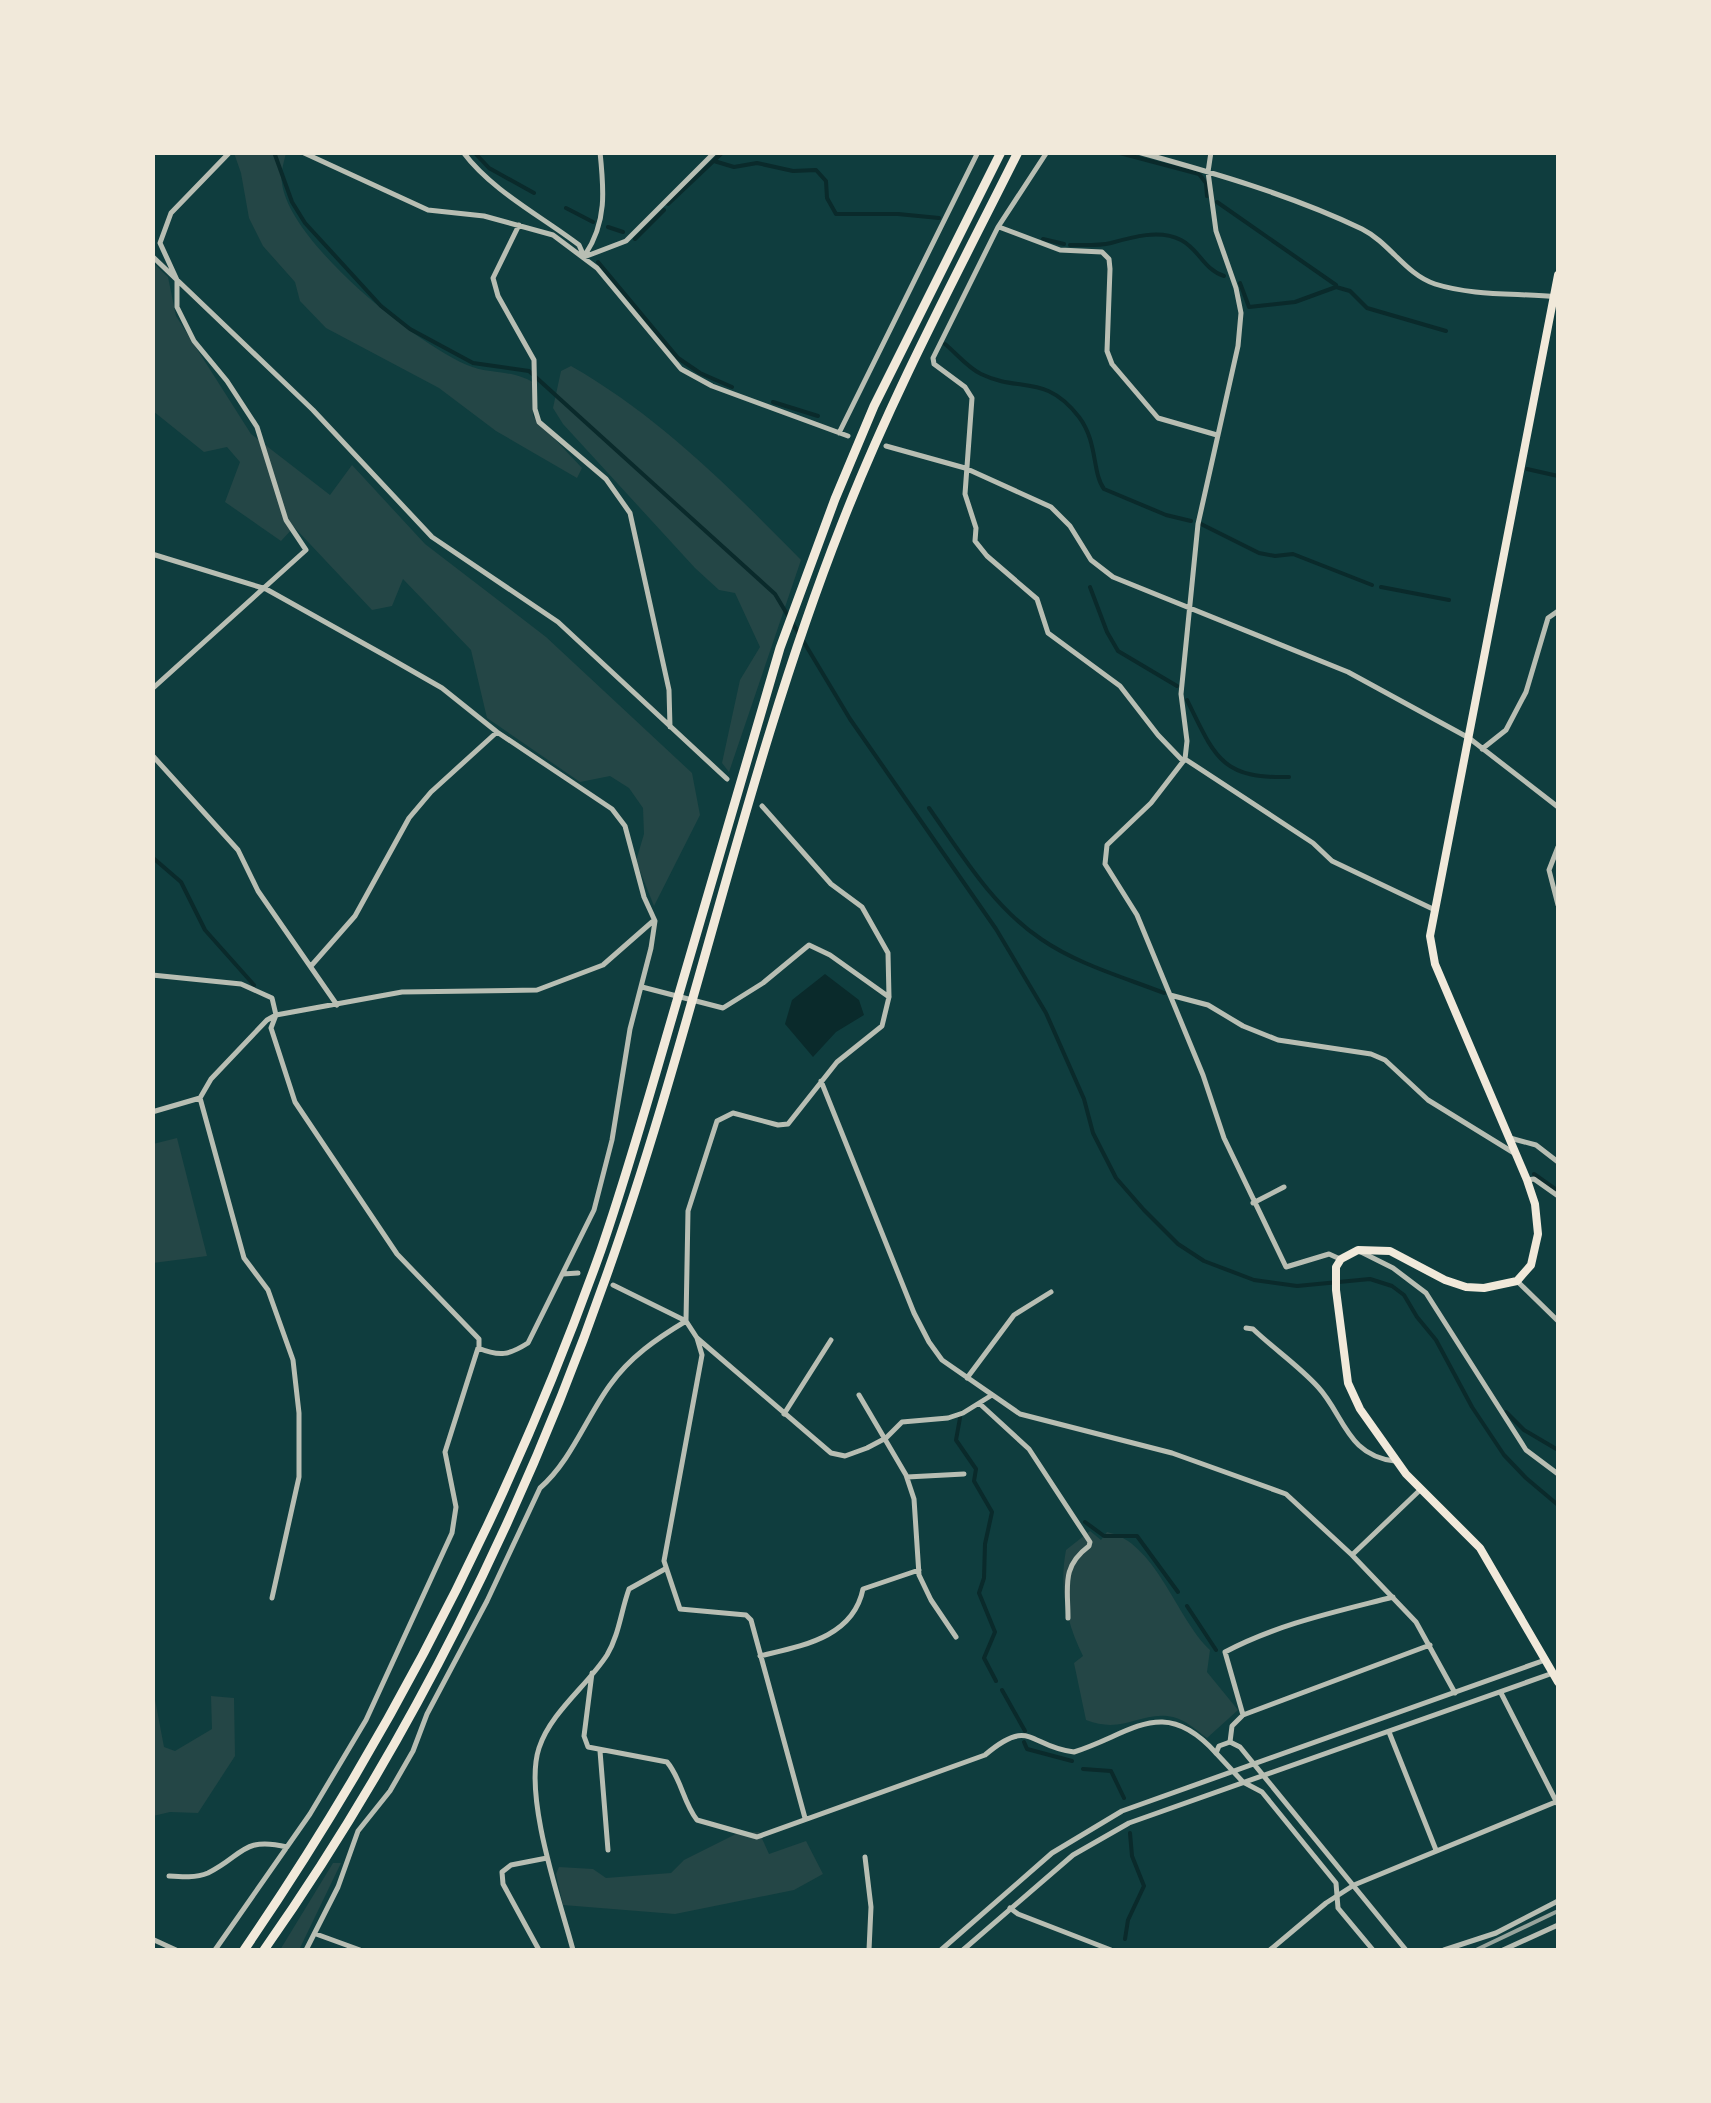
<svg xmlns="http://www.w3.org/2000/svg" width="1711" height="2103" viewBox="0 0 1711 2103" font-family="'Varela Round',sans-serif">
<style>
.green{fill:#244646}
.water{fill:#0a2a2b}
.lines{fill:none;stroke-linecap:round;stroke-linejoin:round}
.stream{stroke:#0a2a2b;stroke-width:4}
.minor{stroke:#b8beb3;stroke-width:5}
.tertiary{stroke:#b8beb3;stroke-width:5}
.primary{stroke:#f1e9da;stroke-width:8}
.motorway{stroke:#f1e9da;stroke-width:9}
.rail{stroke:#97a49c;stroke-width:4}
</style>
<rect width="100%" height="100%" fill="#0f3d3e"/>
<!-- green -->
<path class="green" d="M 234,153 L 286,153 C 284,162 280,174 282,183 C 289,242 415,343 467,365 C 490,375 512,369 534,383 L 533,416 L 582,468 L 577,478 L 496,431 L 439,388 L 326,328 L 300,301 L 295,282 L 263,246 L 249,218 L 241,173 Z
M 152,262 L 168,277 L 176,316 L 251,434 L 330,495 L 352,465 L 425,544 L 546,637 L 692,773 L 700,815 L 654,906 L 636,861 L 644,834 L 643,808 L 629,788 L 610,776 L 580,782 L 487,718 L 471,650 L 403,579 L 392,606 L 372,610 L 294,527 L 281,541 L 225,502 L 240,462 L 227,447 L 204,452 L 153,411 Z
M 571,366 C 659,416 730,488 801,560 L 729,772 L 722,763 L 740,680 L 760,647 L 735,593 L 719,590 L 695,568 L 563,424 L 553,408 L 561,371 Z
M 177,1138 L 207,1256 L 153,1263 L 153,1144 Z
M 1090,1531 L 1101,1540 L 1107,1532 C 1156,1542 1176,1618 1210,1650 L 1207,1672 L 1238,1710 L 1207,1738 C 1196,1730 1186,1720 1173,1717 C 1141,1710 1124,1735 1086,1720 L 1074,1663 L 1083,1656 C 1066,1622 1059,1587 1066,1550 Z
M 153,1689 L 164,1747 L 175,1751 L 212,1729 L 211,1696 L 234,1698 L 235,1756 L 198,1813 L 170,1812 L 153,1816 Z
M 759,1832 L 769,1854 L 806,1841 L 823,1874 L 794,1890 L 675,1914 L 563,1905 L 556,1874 L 559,1867 L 593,1869 L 606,1878 L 671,1873 L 684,1860 L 738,1833 Z
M 333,1863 L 341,1863 L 299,1950 L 280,1950 Z"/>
<!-- water -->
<path class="water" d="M 825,974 L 859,1000 L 864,1015 L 836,1032 L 813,1057 L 785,1024 L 792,1000 Z"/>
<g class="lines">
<!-- stream -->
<path class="stream" d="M 274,152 L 292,202 L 305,223 L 381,306 L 410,329 L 473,363 L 529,371 L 775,594 L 850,719 L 996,929 L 1046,1013 L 1084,1099 L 1093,1133 L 1116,1178 L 1144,1210 L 1178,1244 L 1204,1261 L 1254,1280 L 1297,1286 L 1370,1279 L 1392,1286 L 1404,1295 L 1417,1317 L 1436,1340 L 1472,1407 L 1504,1455 L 1526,1478 L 1558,1505
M 474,152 L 489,168 L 534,193
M 1116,152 L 1199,174 L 1206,183 L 1207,196
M 714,161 L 734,167 L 757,163 L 793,171 L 816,170 L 826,181 L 827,198 L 836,214 L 898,214 L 939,218
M 1217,202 L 1336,285
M 668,204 L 723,152
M 566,208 L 593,222
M 608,227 L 623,232
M 635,239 L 664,210
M 1043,239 L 1064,244
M 1070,245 C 1083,245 1098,246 1111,243 C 1132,237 1160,229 1181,240 C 1199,249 1204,270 1224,276
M 598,262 L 678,358 L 700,373 L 732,387
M 1240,283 L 1249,307 L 1295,302 L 1336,287 L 1350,291 L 1367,308 L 1446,331
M 945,344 C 956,353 968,368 981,374 C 1020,393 1045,373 1079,417 C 1098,442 1092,473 1104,489 L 1166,515 L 1191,521
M 773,402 L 818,416
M 1527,469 L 1558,476
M 1201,524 L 1259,553 L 1275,556 L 1293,554 L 1372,585
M 1090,587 L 1107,632 L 1118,651 L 1177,686
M 1381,587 L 1449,600
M 1187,700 C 1215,757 1221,779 1289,777
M 929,808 C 962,855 993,907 1041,939 C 1077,964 1123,977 1164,993
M 152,857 L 181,882 L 205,930 L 254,985
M 1534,1174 L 1558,1191
M 1506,1412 L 1524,1430 L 1558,1450
M 960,1418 L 956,1440 L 976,1469 L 974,1481 L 992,1512 L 985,1544 L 984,1578 L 979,1593 L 995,1632 L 984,1658 L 996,1681
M 1085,1522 L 1104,1536 L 1137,1536 L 1178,1592
M 1187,1606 L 1216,1650
M 1002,1690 L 1025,1731
M 1024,1742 L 1027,1749 L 1072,1761
M 1083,1769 L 1111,1771 L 1124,1798
M 1125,1939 L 1128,1920 L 1144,1886 L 1132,1856 L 1130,1833"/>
<!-- minor -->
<path class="minor" d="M 302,152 L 428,210 L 484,216 L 553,235 L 597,268 L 681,369 L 712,386 L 848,436
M 463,152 C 492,191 541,216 579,245 L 583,254
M 1047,152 L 998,227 L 933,358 L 934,364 L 965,387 L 972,398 L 965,494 L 976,528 L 975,541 L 987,556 L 1037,599 L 1048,633 L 1120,686 L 1158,735 L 1183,761
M 1138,152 C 1214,173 1291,195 1362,229 C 1390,243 1405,274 1435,284 C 1473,296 1517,293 1557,297
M 1211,152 L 1208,172 L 1216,231 L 1236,288 L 1241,313 L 1238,346 L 1198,524 L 1181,694 L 1187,741 L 1185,759 L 1151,803 L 1107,845 L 1105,864 L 1137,915 L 1203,1075 L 1224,1138 L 1286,1267 L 1329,1254 L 1340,1259
M 519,225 L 493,278 L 498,296 L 534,360 L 535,409 L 539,422 L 606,479 L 630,513 L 669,690 L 670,727
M 999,227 L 1060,250 L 1102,252 L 1109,259 L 1110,269 L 1107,351 L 1112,364 L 1158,418 L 1217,435
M 585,255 C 607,222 604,190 600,152
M 152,256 L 313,410 L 432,537 L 558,622 L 727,779
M 584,257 L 626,241 L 715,152
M 839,433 L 978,152
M 886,446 L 965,468 L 1051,507 L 1070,526 L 1091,560 L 1113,577 L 1348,672 L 1469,738 L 1558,807
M 152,554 L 266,589 L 386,656 L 442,688 L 497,732 L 612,809 L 625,826 L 644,897 L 655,921 L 651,948 L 630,1029 L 612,1140 L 594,1210 L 528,1343 C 509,1355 500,1357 478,1348 L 445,1452 L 456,1507 L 452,1533 L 366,1720 L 310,1814 L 215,1950
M 152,689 L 306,550 L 286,520 L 257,427 L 227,381 L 194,341 L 177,307 L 177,280 L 160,243 L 171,213 L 230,152
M 1482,749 L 1506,730 L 1526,692 L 1548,618 L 1558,611
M 152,755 L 238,850 L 258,891 L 337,1005
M 1185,759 L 1313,843 L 1332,861 L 1435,910
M 1558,847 L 1549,870 L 1558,905
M 311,966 L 355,916 L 409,818 L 431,792 L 497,732
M 152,975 L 241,984 L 272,998 L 276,1015 L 271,1028 L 295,1102 L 397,1254 L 479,1339 L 479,1348
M 642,987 L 723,1008 L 763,983 L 809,945 L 830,955 L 889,997
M 1170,995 L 1208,1005 L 1243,1026 L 1278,1040 L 1371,1054 L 1385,1060 L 1428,1100 L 1514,1153
M 821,1081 L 914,1313 L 929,1342 L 942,1360 L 1020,1414 L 1172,1453 L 1286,1494 L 1352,1555 L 1416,1622 L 1455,1693
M 152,1112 L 200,1098
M 1510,1138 L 1536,1145 L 1558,1162
M 1527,1180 L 1534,1179 L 1558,1196
M 1253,1203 L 1284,1187
M 1359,1251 L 1393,1268 L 1426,1293 L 1526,1450 L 1558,1474
M 563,1274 L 578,1273
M 1518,1282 L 1558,1321
M 613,1285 L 686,1321 L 697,1338 L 831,1453 L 845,1456 L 867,1448 L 886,1438 L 902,1422 L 948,1418 L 963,1413 L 992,1395
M 686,1321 L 688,1211 L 717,1121 L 733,1113 L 778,1125 L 788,1124 L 837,1062 L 882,1026 L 889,997 L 888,953 L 862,907 L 831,884 L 762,806
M 1246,1328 L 1253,1329 C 1274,1349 1299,1366 1318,1387 C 1344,1415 1347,1456 1395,1461
M 697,1338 L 702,1355 L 664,1561 L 680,1609 L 746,1615 L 751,1620 L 805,1818
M 967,1378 L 1014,1315 L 1051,1292
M 859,1395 L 906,1475 L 914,1499 L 919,1575 L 931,1600 L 956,1637
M 980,1404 L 1029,1449 L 1090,1542 L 1089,1546 C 1061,1567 1068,1586 1068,1618
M 784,1414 L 831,1340
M 907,1477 L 964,1474
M 1352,1555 L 1420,1490
M 272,1598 L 299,1477 L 299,1413 L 293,1360 L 268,1290 L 244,1258 L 200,1098 L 211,1079 L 267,1020 L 276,1015 L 402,992 L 537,990 L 603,965 L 652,922
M 760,1656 C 801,1646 853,1638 863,1589 L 919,1570
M 592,1673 L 584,1736 L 588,1747 L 667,1762 C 681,1778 683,1802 697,1820 L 757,1837 L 985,1755 C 1031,1716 1029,1747 1074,1752 C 1132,1734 1163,1694 1216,1753
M 1501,1693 L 1557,1803
M 1243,1715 L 1430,1645
M 1389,1732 L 1436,1850
M 1230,1742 L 1232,1726 L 1243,1715 L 1225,1652 C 1278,1624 1335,1612 1393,1597
M 600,1751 L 608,1850
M 865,1857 L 871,1907 L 869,1950
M 169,1876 C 182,1877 196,1878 208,1873 C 243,1856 242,1836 287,1847
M 1010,1908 L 1018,1914 L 1111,1950
M 316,1934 L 360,1950
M 306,1950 L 338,1887 L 358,1831 L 390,1791 L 413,1751 L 427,1714 L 487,1601 L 540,1488 C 571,1461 586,1418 610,1385 C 630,1357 656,1339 686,1321
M 539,1950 L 503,1884 L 502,1872 L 511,1865 L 547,1858
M 573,1950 C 560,1901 523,1796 539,1748 C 551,1712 587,1686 607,1655 C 619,1635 621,1611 629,1589 L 665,1569
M 1270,1950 L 1326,1903 L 1354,1885 L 1558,1801
M 1444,1950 L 1496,1933 L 1558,1901
M 1503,1950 L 1558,1925"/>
<!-- tertiary -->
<path class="tertiary" d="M 152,1939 L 176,1950
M 941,1950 L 1052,1853 L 1122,1811 L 1545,1660
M 963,1950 L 1073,1855 L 1129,1823 L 1553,1673
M 1373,1950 L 1338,1908 L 1336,1883 L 1262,1792 L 1243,1782 L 1216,1753 L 1219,1746 L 1230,1742 L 1240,1747 L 1406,1950"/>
<!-- primary -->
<path class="primary" d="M 1558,275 L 1430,936 L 1435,964 L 1527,1180 L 1535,1204 L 1538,1234 L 1531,1265 L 1517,1281 L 1484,1288 L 1466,1287 L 1445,1280 L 1390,1251 L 1358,1250 L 1341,1259 L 1336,1267 L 1336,1290 L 1348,1383 L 1360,1409 L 1406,1474 L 1480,1548 L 1558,1682"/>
<!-- motorway -->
<path class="motorway" d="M 244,1950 C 392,1734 513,1497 601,1250 C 629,1169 652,1086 676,1004 C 711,885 746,766 780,648 L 835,499 L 874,406 L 1001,152
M 264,1950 C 408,1745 523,1514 606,1277 C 694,1030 745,770 841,526 C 891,397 956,276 1018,152"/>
<!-- rail -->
<path class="rail" d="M 1476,1950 L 1558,1911"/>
</g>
<!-- border -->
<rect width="1711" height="2103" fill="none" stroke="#f1e9da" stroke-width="310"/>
</svg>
